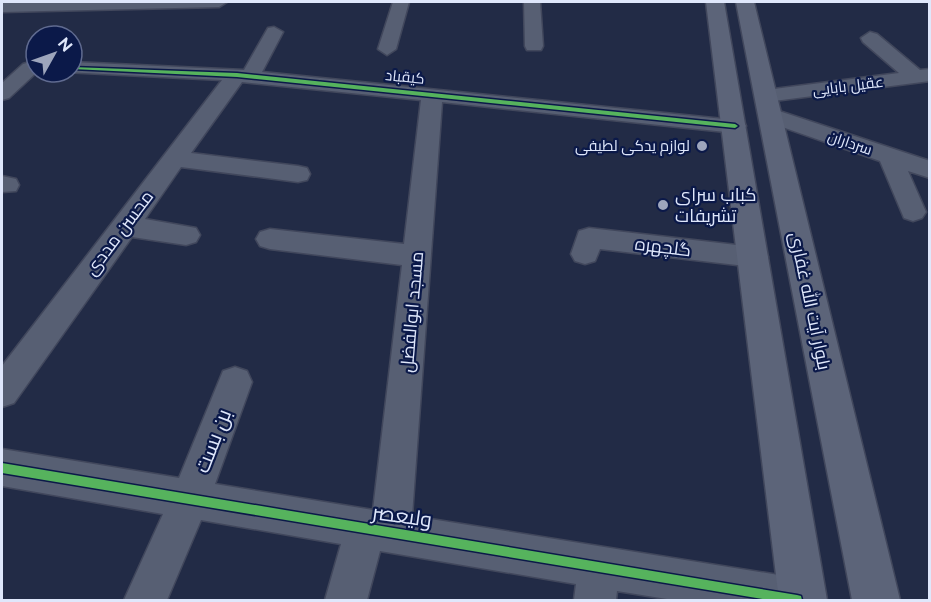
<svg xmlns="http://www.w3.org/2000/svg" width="931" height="602" viewBox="0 0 931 602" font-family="Raleway,Cairo,sans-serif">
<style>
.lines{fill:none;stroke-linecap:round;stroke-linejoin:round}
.minor-casing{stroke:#41475c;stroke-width:3}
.tertiary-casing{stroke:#41475c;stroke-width:3}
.secondary-casing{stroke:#41475c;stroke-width:3}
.minor{fill:#575f73;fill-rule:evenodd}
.tertiary{fill:#575f73;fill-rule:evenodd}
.secondary{fill:#5c6479;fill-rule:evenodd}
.cycleway-casing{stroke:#0b1949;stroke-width:3}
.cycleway{fill:#56b35d;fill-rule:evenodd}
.poi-dot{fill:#9da5bc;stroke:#0b1949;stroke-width:2}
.labels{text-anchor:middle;stroke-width:4.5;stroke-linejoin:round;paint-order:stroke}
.far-street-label{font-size:15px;fill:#dfe7fb;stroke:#0b1949}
.far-poi-label{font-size:15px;fill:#dfe7fb;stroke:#0b1949;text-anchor:end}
.poi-label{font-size:18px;fill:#dfe7fb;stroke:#0b1949;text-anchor:start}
.street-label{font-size:18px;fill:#dfe7fb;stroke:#0b1949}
.near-street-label{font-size:21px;fill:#dfe7fb;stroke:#0b1949}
</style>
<rect width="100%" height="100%" fill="#222b46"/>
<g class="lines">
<defs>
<path id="minor" d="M 2,2 L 227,2 L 219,7 L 2,12 Z
M 393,2 L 409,2 L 396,49 L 387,55 L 378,49 Z
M 524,2 L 540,2 L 543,46 L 541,50 L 527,50 L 525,46 Z
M 274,27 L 283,32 L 262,72 L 743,121 L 746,126 L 743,131 L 735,133 L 442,102 L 412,516 L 797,578 L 812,585 L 818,600 L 673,600 L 617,591 L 616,600 L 574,600 L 576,584 L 380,551 L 367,600 L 325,600 L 341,544 L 201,520 L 167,600 L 124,600 L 163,514 L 2,486 L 2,449 L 179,478 L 223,371 L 235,367 L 247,371 L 252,382 L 215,484 L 373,510 L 402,265 L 270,249 L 260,246 L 256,239 L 260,232 L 270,229 L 404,244 L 421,100 L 242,82 L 191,153 L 298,166 L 307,168 L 310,174 L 307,180 L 298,182 L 181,167 L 145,219 L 196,228 L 200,235 L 196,242 L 186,245 L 132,237 L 14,403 L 2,407 L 2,366 L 222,80 L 65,72 L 72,72 L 72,62 L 244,70 L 268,28 Z
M 870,32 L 877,34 L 920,70 L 930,69 L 930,81 L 766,102 L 759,100 L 756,96 L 759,92 L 766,90 L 899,73 L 863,42 L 861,38 Z
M 30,62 L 36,64 L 37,72 L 9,98 L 2,100 L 2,83 L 23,64 Z
M 770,108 L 930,161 L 930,178 L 908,171 L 926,212 L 922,218 L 913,221 L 904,218 L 880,161 L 762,120 L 759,115 L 762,110 Z
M 2,176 L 16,179 L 19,185 L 16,191 L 2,192 Z
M 589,228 L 754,247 L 764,250 L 768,257 L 764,264 L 754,267 L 600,249 L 595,261 L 585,264 L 575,261 L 571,254 L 579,231 Z"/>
<path id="tertiary" d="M 2,2 L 14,2 L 2,10 Z"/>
<path id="secondary" d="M 706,2 L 724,2 L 827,600 L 779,600 Z
M 736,2 L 754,2 L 900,600 L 852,600 Z"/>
</defs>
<!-- minor casing -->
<use href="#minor" class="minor-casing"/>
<!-- tertiary casing -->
<use href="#tertiary" class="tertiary-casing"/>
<!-- secondary casing -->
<use href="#secondary" class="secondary-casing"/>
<!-- minor -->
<use href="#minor" class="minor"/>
<!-- tertiary -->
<use href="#tertiary" class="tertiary"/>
<!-- secondary -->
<use href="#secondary" class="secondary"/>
<defs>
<path id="cycleway" d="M 72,67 L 237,73 L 735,124 L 738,126 L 735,128 L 237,77 L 72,69 Z
M 2,463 L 797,595 L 801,596 L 802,600 L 768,600 L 2,473 Z"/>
</defs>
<!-- cycleway casing -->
<use href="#cycleway" class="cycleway-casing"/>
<!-- cycleway -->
<use href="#cycleway" class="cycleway"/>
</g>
<!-- markers -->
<g class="poi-dot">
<circle cx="702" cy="146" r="6"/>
<circle cx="663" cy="205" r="6"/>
</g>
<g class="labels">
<!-- far-street labels -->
<g class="far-street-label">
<text transform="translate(405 77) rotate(6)" y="5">کیقباد</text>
<text transform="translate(848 86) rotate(-7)" y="5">عقیل بابایی</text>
<text transform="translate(850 143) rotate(19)" y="5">سرداران</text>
</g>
<!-- far-poi labels -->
<g class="far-poi-label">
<text x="690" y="151">لوازم یدکی لطیفی</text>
</g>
<!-- poi labels -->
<g class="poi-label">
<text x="675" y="201">کباب سرای<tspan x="675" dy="21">تشریفات</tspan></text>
</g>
<!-- street labels -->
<g class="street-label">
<text transform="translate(119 233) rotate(-53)" y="6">محسن مددی</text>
<text transform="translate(663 247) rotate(7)" y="6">گلچهره</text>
<text transform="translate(810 301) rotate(78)" y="6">بلوار آیت الله غفاری</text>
<text transform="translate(412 312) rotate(-85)" y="6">مسجد ابوالفضل</text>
</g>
<!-- near-street labels -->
<g class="near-street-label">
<text transform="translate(213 441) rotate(-69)" y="7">بن بست</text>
<text transform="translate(402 516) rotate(8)" y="7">ولیعصر</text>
</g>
</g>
<!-- border -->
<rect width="931" height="602" fill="none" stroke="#dfe7fb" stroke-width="6"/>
<!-- north arrow -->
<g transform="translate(54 54) rotate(50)"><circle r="28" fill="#0b1949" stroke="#606b90" stroke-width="1.5"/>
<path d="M0-4.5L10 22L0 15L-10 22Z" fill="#9da5bc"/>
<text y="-9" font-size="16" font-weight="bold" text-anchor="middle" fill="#dfe7fb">N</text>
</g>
</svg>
